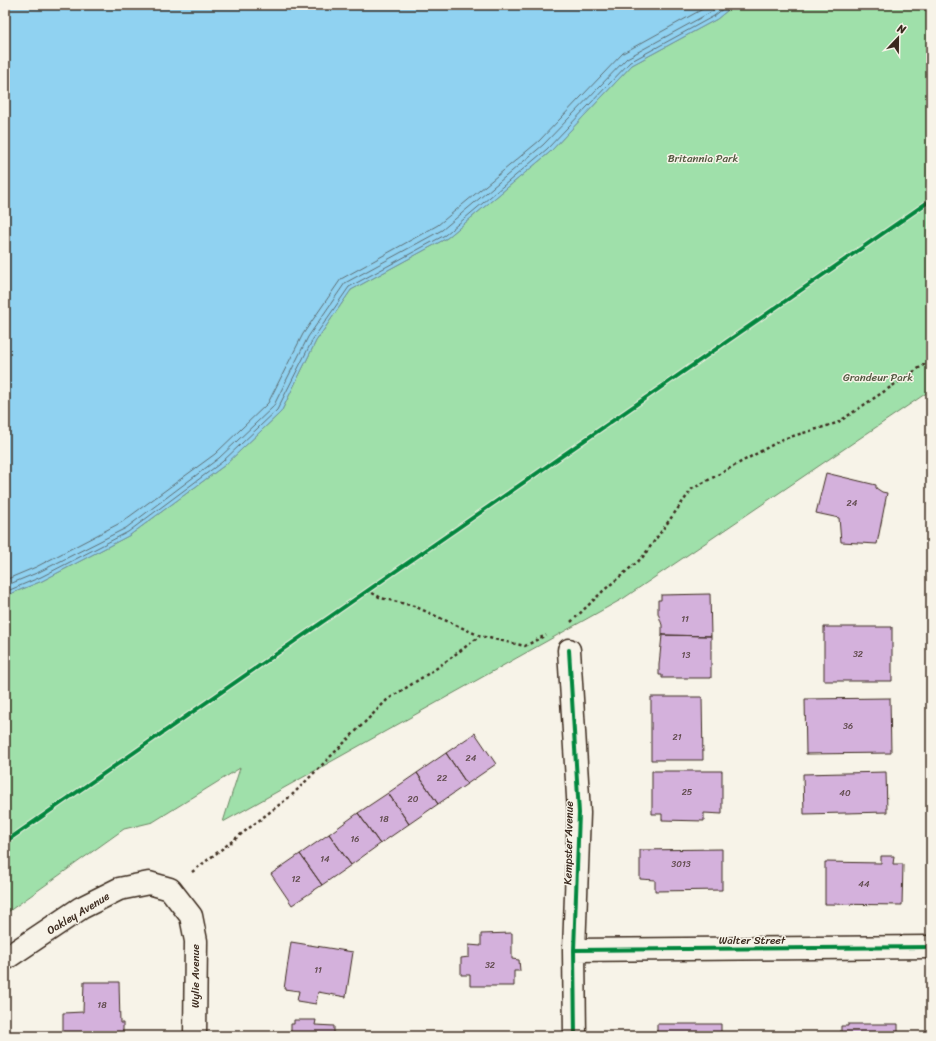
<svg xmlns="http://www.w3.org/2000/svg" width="936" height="1041" viewBox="0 0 936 1041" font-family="Sriracha,sans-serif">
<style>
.green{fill:#9fe0aa;stroke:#6d8564}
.water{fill:#90d2f1;stroke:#6e8f9d}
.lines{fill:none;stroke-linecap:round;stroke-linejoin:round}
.shore{stroke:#5d6d72;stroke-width:1}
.building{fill:#d4b1dc;stroke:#3b2a1e}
.minor-casing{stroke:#3b2a1e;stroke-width:25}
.path{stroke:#3b2a1e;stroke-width:2.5;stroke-dasharray:3 3;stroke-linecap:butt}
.minor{stroke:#f7f3e8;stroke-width:22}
.cycleway-casing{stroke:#f7f3e8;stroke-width:6}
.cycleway{stroke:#00873e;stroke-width:4}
.labels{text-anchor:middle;stroke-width:3;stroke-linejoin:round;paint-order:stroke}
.number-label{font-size:9px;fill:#614c4e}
.park-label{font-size:11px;fill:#545841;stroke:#f7f3e8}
.street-label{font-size:11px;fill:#3b2a1e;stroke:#f7f3e8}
</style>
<rect width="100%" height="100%" fill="#f7f3e8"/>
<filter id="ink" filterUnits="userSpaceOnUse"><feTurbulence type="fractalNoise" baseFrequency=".025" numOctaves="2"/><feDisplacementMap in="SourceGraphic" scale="8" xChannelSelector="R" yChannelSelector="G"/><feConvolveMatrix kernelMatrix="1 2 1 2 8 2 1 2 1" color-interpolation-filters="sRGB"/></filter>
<g filter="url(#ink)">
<!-- green -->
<path class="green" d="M 734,5 L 931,5 L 931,390 L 624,598 L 223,822 L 240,768 L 153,822 L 124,829 L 5,914 L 5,596 L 42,581 L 130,535 L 225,465 L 281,412 L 316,341 L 351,290 L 447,238 L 550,152 L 632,65 L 717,19 Z"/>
<!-- water -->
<path class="water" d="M 5,5 L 734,5 L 717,19 L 632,65 L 550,152 L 447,238 L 351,290 L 316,341 L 281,412 L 225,465 L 130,535 L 42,581 L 5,596 Z"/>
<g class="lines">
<!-- shore -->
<path class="shore" d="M 5,580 L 36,567 L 122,522 L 215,454 L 268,403 L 303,334 L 341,279 L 438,225 L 539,141 L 623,53 L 710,5
M 5,586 L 39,572 L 126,528 L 219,458 L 273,407 L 308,337 L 345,283 L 442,230 L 543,145 L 627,58 L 711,12 L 720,5
M 5,592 L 41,577 L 128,532 L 222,462 L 277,410 L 313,339 L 349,287 L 445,235 L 547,149 L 630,62 L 714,16 L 728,5"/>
</g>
<!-- building -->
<path class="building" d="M 826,473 L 876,485 L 876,488 L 882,492 L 887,493 L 877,544 L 841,542 L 839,518 L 816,513 Z
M 710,594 L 711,636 L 662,635 L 662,625 L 658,613 L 658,600 L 661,600 L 661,595 Z
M 824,627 L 892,627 L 892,681 L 824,681 Z
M 662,635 L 711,636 L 711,678 L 662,678 L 662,675 L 659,675 L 659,665 Z
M 651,697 L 702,697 L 703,760 L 651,760 Z
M 890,698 L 891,753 L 806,754 L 805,699 Z
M 475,733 L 496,764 L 467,784 L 446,753 Z
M 446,753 L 467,784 L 438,804 L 417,773 Z
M 652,771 L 722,771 L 722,814 L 704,813 L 704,821 L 662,820 L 662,814 L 652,814 Z
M 886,772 L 887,812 L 804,814 L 803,774 Z
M 417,773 L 438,804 L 409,824 L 388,793 Z
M 388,793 L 409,824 L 380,844 L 358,813 Z
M 358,813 L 380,844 L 351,865 L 329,834 Z
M 329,834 L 351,865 L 322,885 L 300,854 Z
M 722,849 L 722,890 L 655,891 L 655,880 L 640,879 L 640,850 Z
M 300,854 L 322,885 L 292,905 L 271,874 Z
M 881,856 L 894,856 L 893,864 L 903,864 L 902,905 L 825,904 L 825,862 L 881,863 Z
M 512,933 L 512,959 L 519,960 L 520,971 L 514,971 L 514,986 L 470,986 L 470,975 L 461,975 L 461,958 L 469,957 L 469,945 L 481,946 L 481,934 Z
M 291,942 L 353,952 L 346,997 L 318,992 L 316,1004 L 297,1001 L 299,991 L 284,989 Z
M 84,982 L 119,982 L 120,1023 L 123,1023 L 123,1036 L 63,1036 L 63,1013 L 83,1012 Z
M 294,1020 L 316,1020 L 315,1025 L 334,1026 L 334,1036 L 291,1036 L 291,1024 L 294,1024 Z
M 657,1024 L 721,1024 L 721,1036 L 657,1036 Z
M 848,1024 L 898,1024 L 898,1036 L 841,1036 L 841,1026 L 848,1026 Z
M 476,1035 L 509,1035 L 509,1036 L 476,1036 Z"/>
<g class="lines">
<defs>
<path id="minor" d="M 569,650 L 579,813 L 574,950 L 575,1036
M 574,950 L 931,947
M 5,959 L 81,908 L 119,889 L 149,883 L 170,889 L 191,916 L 196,941 L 195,1036"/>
</defs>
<!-- minor casing -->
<use href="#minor" class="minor-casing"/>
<!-- path -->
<path class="path" d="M 367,590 L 381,598 L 414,606 L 480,636 L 525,646 L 546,635
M 571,622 L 603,591 L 642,558 L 692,489 L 783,439 L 837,423 L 931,360
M 192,872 L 292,795 L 387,700 L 437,668 L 480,636"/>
<!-- minor -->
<use href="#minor" class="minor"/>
<defs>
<path id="cycleway" d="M 569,650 L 579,813 L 574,950 L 575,1036
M 5,842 L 931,200
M 574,950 L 931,947"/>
</defs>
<!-- cycleway casing -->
<use href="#cycleway" class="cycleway-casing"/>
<!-- cycleway -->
<use href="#cycleway" class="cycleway"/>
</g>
</g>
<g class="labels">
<!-- number labels -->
<g class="number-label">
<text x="852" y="506">24</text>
<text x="685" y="622">11</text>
<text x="858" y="657">32</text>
<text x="686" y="658">13</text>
<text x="848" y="729">36</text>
<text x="677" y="740">21</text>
<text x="471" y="761">24</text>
<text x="442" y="781">22</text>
<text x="687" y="795">25</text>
<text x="845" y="796">40</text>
<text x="413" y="802">20</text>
<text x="384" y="822">18</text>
<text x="355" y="842">16</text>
<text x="325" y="862">14</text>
<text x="681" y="867">3013</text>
<text x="296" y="882">12</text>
<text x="864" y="887">44</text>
<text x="490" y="968">32</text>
<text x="318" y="973">11</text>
<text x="102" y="1008">18</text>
</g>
<!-- park labels -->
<g class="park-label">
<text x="703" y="162">Britannia Park</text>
<text x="878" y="381">Grandeur Park</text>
</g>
<!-- street labels -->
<g class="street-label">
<text transform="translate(568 843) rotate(-89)" y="4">Kempster Avenue</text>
<text transform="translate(78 913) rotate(-31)" y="4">Oakley Avenue</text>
<text x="752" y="944">Walter Street</text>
<text transform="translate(195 976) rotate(-90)" y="4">Wylie Avenue</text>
</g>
</g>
<!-- margin -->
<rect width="936" height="1041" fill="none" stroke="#f7f3e8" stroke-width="20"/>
<rect x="10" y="10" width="916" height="1021" fill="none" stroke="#3b2a1e" stroke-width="1.5" filter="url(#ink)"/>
<!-- north arrow -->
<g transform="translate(898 38) rotate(22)" stroke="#f7f3e8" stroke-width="3" paint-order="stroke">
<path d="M0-3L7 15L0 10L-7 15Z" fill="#3b2a1e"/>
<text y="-6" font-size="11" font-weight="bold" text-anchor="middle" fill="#3b2a1e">N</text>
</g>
</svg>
